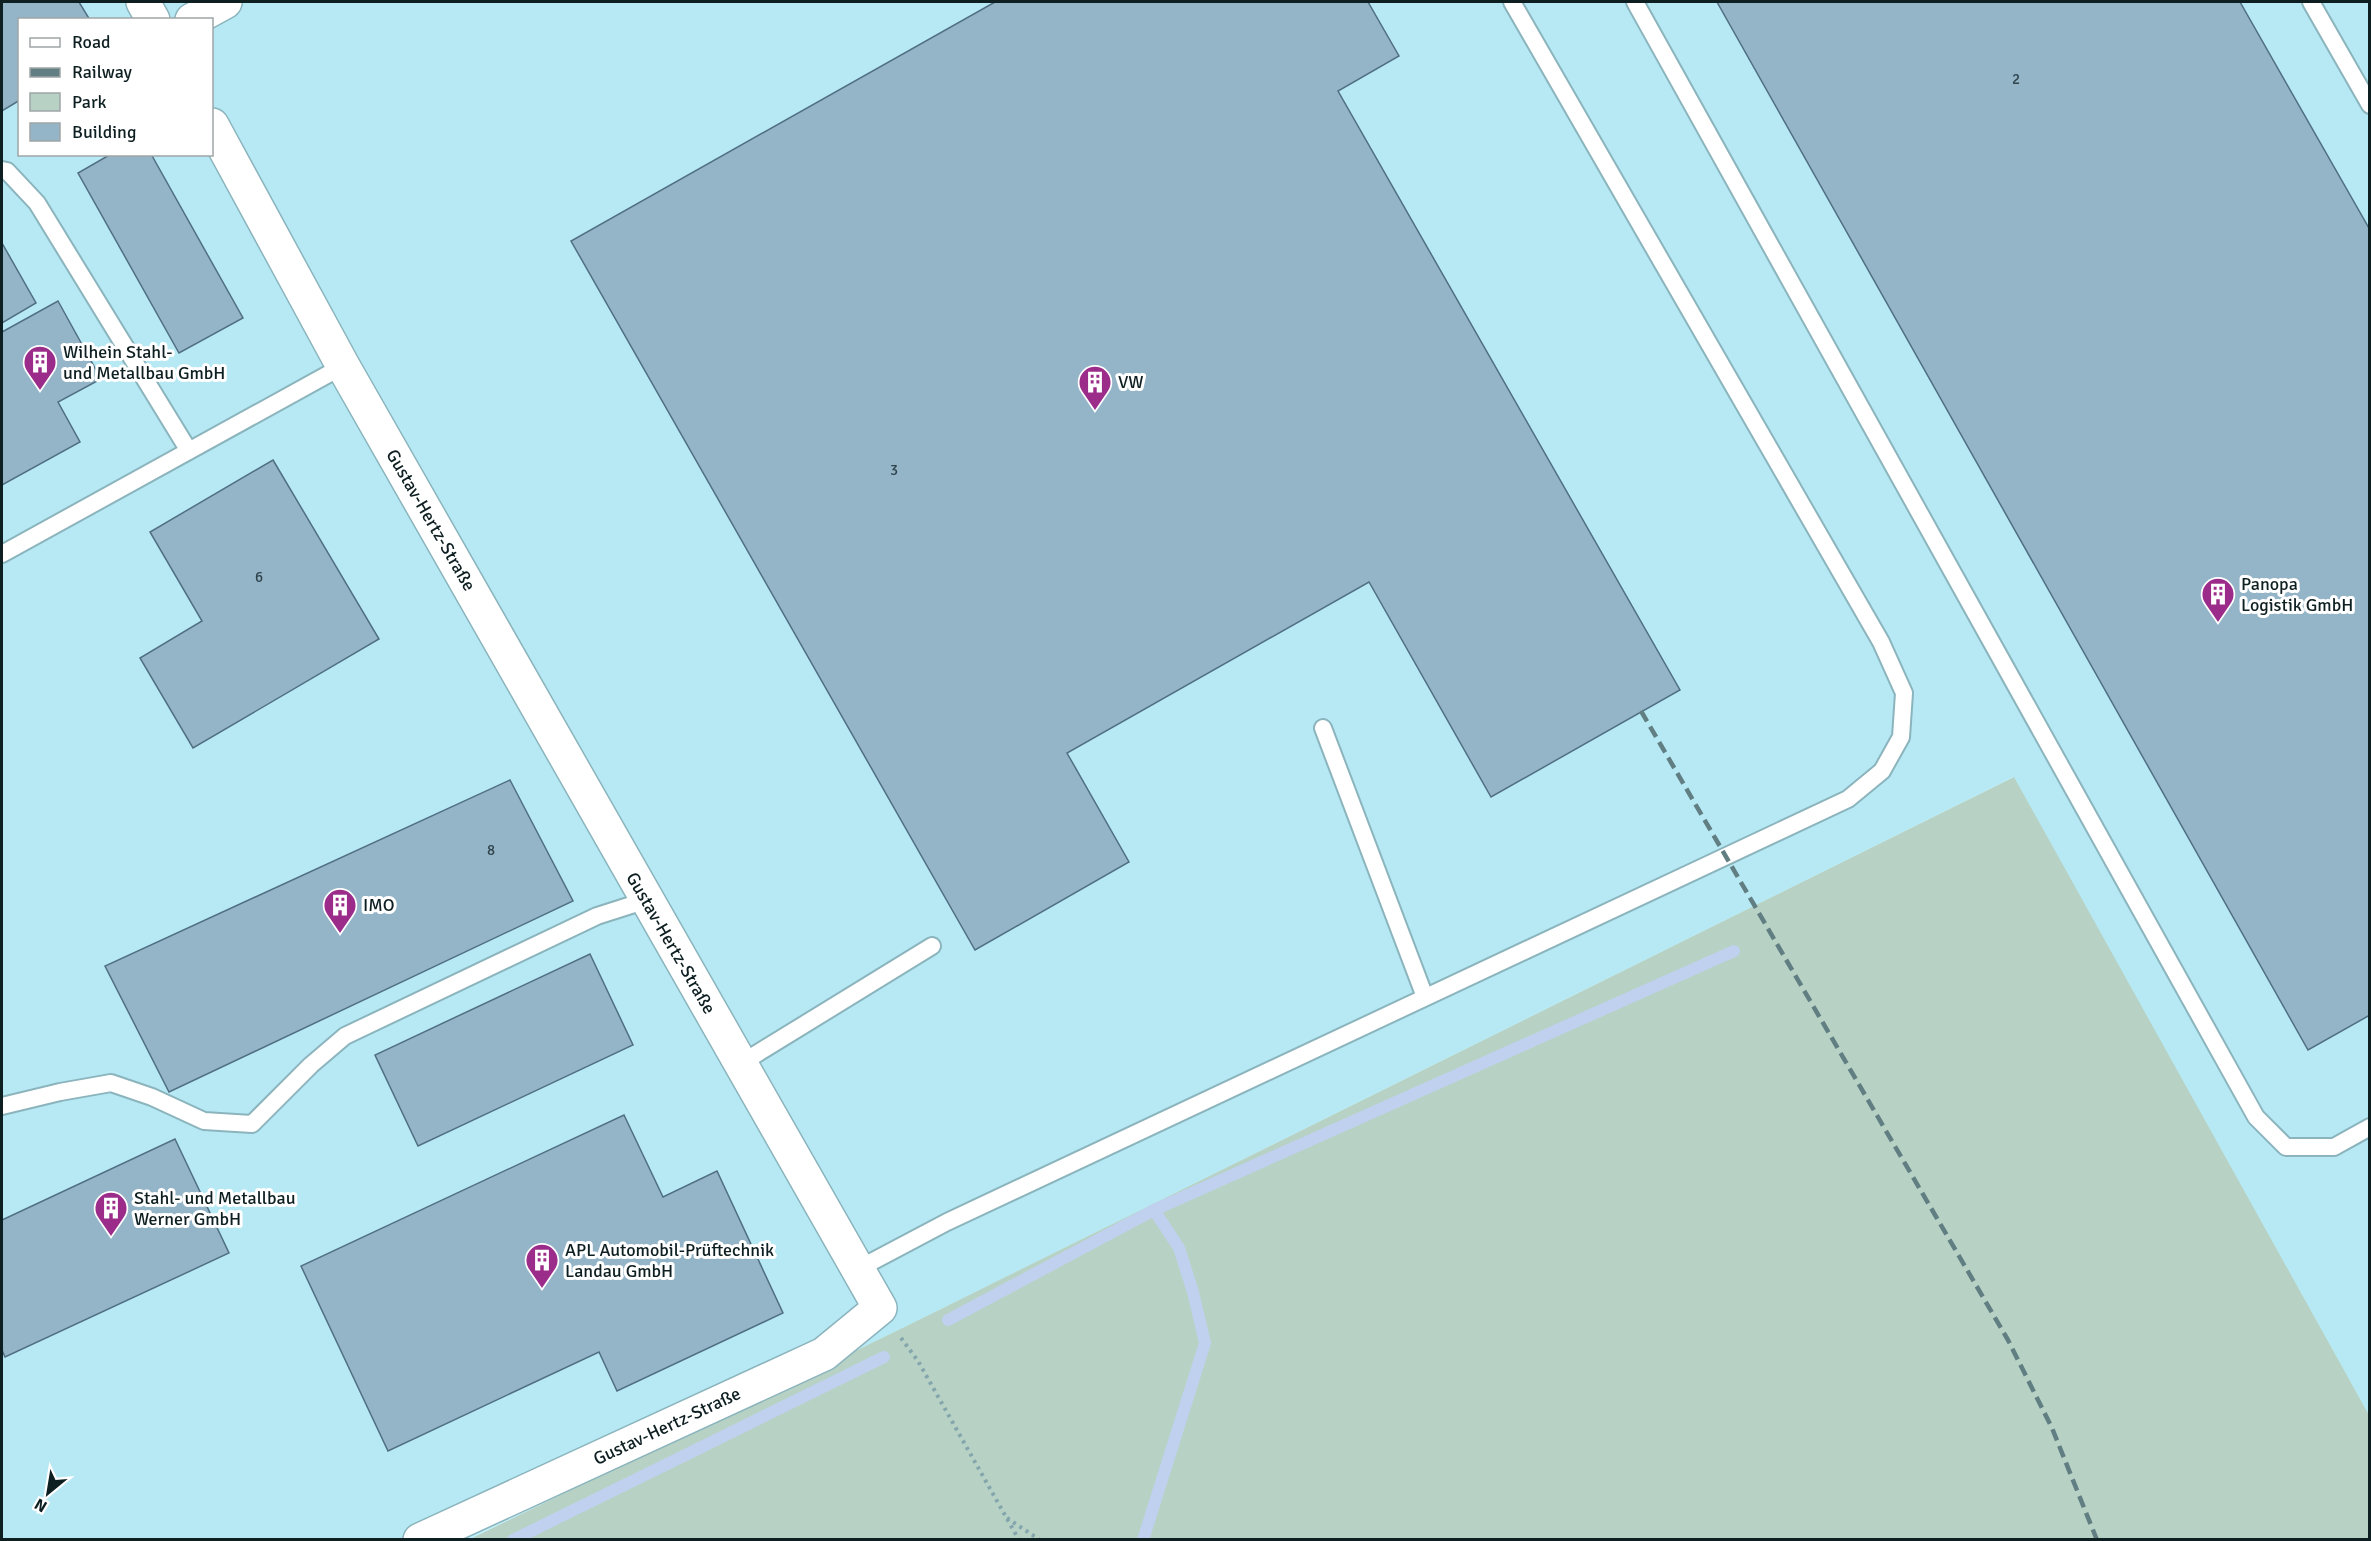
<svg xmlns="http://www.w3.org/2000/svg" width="2371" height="1541" viewBox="0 0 2371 1541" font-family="Signika,sans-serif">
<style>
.built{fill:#b6e9f4;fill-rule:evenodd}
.green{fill:#b7d2c4}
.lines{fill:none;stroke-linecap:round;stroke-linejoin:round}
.stream{stroke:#bfd1ee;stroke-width:12}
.building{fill:#94b4c8;stroke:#516f82;stroke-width:1.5}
.lane-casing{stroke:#8bb4bd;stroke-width:20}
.street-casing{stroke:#8bb4bd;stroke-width:36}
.path{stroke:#83a5ac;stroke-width:4;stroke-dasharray:3 4.5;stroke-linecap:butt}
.lane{stroke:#fff;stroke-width:16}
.street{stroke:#fff;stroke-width:33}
.rail{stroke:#617e83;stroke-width:4.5;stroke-dasharray:12 6;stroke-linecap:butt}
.labels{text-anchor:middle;stroke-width:6;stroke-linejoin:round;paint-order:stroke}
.number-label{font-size:15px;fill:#30444c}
.poi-label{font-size:18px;fill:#0e1f22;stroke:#fff;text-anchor:start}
.street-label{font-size:18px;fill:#0e1f22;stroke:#fff}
</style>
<rect width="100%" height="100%" fill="#c9f4fd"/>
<!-- built -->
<path class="built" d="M 2,2 L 2369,2 L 2369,1415 L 2013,777 L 931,1314 L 468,1539 L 2,1540 ZM 20,20 L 212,20 L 212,154 L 20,154 Z"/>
<!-- green -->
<path class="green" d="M 2014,777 L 2369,1415 L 2369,1539 L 468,1540 L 931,1314 Z"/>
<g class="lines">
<!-- stream -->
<path class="stream" d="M 948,1320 L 1154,1210 L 1734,951
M 513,1540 L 884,1357
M 1143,1540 L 1205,1343 L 1193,1292 L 1179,1248 L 1154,1210"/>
</g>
<!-- building -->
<path class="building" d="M 2,2 L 79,2 L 90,20 L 20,20 L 20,100 L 2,111 Z
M 995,2 L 1368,2 L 1399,56 L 1338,91 L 1680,690 L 1491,797 L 1369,582 L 1067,753 L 1129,862 L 975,950 L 571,241 Z
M 1717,2 L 2240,2 L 2370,230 L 2370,1015 L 2308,1050 Z
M 111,154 L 151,154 L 243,318 L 179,353 L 78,173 Z
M 2,243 L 36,303 L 2,323 Z
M 58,301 L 101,379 L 58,402 L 80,442 L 2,485 L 2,332 Z
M 273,460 L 379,639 L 193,748 L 140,658 L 202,621 L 150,532 Z
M 510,780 L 573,901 L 169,1092 L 105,966 Z
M 590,954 L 633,1045 L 418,1146 L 375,1055 Z
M 624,1115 L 663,1197 L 717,1171 L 783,1313 L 617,1391 L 599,1352 L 388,1451 L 301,1266 Z
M 175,1139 L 229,1253 L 5,1357 L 2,1350 L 2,1220 Z"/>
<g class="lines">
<defs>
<path id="lane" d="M 1635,2 L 2256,1117 L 2286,1147 L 2334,1147 L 2370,1127
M 2311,2 L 2370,105
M 2,170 L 7,171 L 37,203 L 189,451
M 2,554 L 343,366
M 1323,728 L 1425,997
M 740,1064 L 932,946
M 2,1106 L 60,1092 L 111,1083 L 152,1097 L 204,1121 L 252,1124 L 311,1065 L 345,1036 L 597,916 L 647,900
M 858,1269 L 947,1222 L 1848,799 L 1882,771 L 1901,737 L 1904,693 L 1881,642 L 1512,2"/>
<path id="street" d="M 143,2 L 153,20
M 192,20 L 225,2
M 212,125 L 343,366 L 880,1308 L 824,1354 L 420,1540"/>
</defs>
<!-- lane casing -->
<use href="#lane" class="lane-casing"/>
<!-- street casing -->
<use href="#street" class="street-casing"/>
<!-- path -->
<path class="path" d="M 901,1338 L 918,1361 L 1019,1540
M 1007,1518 L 1040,1540"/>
<!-- lane -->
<use href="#lane" class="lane"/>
<!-- street -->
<use href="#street" class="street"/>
<!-- rail -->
<path class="rail" d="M 1641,711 L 2008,1340 L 2052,1428 L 2097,1540"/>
</g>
<!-- icons -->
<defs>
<symbol id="building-pin" viewBox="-11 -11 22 30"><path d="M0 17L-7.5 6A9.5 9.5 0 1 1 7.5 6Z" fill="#9c2c8a" stroke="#fff"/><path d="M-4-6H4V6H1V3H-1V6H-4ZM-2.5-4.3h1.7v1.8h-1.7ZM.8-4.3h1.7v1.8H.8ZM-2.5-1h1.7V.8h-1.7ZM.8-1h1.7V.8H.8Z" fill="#fff"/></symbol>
</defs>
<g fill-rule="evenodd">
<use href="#building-pin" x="21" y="343" width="38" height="52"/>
<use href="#building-pin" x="1076" y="363" width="38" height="52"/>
<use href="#building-pin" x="2199" y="575" width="38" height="52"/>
<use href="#building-pin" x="321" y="886" width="38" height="52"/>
<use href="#building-pin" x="92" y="1189" width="38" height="52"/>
<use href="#building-pin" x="523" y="1241" width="38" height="52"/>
</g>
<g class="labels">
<!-- number labels -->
<g class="number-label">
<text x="2016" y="84">2</text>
<text x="894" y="475">3</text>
<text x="259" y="582">6</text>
<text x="491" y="855">8</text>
</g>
<!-- poi labels -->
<g class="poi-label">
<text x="63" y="358">Wilhein Stahl-<tspan x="63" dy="21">und Metallbau GmbH</tspan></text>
<text x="1118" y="388">VW</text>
<text x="2241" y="590">Panopa<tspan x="2241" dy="21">Logistik GmbH</tspan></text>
<text x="363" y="911">IMO</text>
<text x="134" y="1204">Stahl- und Metallbau<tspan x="134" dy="21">Werner GmbH</tspan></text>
<text x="565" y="1256">APL Automobil-Prüftechnik<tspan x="565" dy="21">Landau GmbH</tspan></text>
</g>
<!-- street labels -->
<g class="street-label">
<text transform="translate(431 520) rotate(60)" y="6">Gustav-Hertz-Straße</text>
<text transform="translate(671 943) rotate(60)" y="6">Gustav-Hertz-Straße</text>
<text transform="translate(667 1426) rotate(-25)" y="6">Gustav-Hertz-Straße</text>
</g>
</g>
<!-- border -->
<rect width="2371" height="1541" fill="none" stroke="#0e1f22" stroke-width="6"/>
<!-- legend -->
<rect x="18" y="18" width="195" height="138" fill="#ffffff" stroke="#9fa5a7" stroke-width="1.5"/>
<rect x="30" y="38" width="30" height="9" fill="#ffffff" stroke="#9fa5a7" stroke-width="1.5"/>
<text x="72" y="48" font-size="18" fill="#0e1f22">Road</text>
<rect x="30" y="68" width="30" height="9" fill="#617e83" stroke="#9fa5a7" stroke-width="1.5"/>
<text x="72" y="78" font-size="18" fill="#0e1f22">Railway</text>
<rect x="30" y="93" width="30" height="18" fill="#b7d2c4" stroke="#9fa5a7" stroke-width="1.5"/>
<text x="72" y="108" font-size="18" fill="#0e1f22">Park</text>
<rect x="30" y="123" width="30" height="18" fill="#94b4c8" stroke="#9fa5a7" stroke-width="1.5"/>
<text x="72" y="138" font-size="18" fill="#0e1f22">Building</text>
<!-- north arrow -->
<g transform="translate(48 1493) rotate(210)" stroke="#ffffff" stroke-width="4.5" paint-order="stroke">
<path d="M0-4.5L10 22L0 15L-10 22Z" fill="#0e1f22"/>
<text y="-9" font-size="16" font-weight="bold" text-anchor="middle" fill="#0e1f22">N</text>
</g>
</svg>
